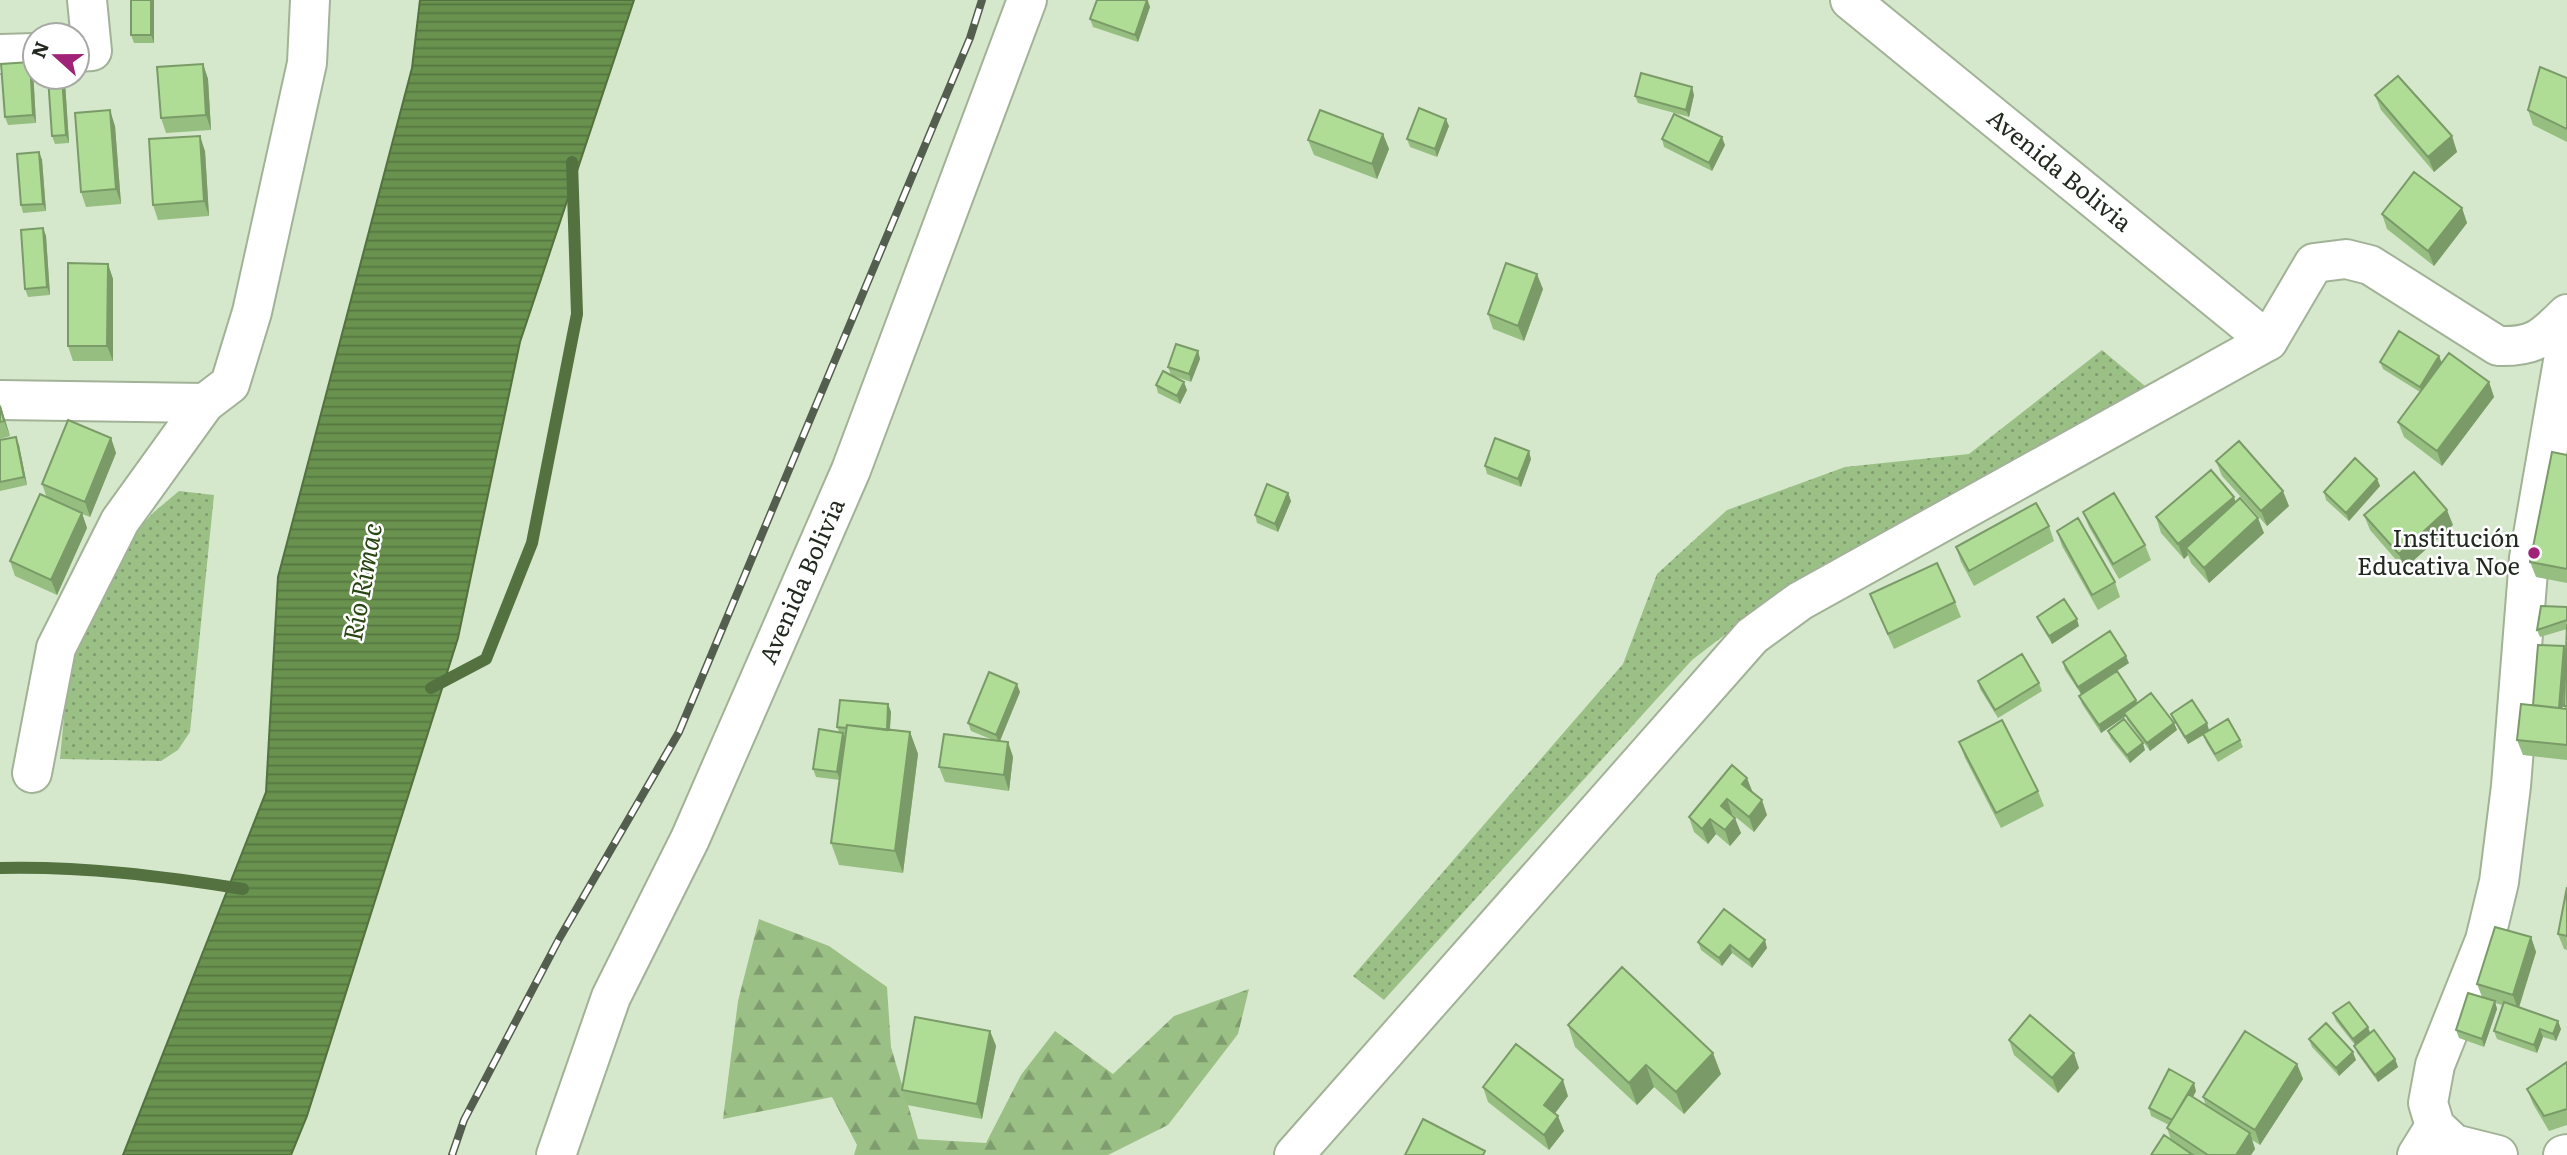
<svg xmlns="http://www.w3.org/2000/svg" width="2567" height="1155" viewBox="0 0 2567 1155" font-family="Literata,serif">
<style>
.forest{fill:url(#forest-firs)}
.park{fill:url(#park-dots)}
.water{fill:url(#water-rules);stroke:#537240;stroke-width:2}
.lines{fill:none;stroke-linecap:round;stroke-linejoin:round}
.stream{stroke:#537240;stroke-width:12}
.minor-casing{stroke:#a1b297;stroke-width:42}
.tertiary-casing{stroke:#a1b297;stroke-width:42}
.minor{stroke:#fff;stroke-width:38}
.tertiary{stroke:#fff;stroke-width:38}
.rail-casing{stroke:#545e4f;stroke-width:8}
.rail{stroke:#fff;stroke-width:5;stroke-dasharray:16;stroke-linecap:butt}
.wall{fill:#96be80;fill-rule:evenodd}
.shaded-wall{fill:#7a9b68}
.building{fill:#afdd95;stroke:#7a9b68;stroke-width:2}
.poi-dot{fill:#a02378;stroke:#fff;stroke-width:2.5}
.labels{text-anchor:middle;stroke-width:5;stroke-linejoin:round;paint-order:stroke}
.street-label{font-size:24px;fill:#22291f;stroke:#fff}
.poi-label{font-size:24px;fill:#22291f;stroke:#fff;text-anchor:end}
.water-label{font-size:26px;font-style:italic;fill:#284514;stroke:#fff}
</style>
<defs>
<pattern id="forest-firs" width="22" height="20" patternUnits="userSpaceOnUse" patternTransform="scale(1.75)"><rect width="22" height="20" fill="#9bc086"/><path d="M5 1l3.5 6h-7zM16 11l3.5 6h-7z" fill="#7e9c6d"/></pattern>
<pattern id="park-dots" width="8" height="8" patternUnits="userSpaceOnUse" patternTransform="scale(1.75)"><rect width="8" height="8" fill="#9bc086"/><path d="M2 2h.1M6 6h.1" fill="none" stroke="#7e9c6d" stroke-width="1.8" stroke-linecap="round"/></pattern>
<pattern id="water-rules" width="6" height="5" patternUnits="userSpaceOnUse" patternTransform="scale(1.75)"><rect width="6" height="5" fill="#68924e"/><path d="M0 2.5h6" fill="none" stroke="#557740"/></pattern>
</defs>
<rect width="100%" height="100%" fill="#d6e8cc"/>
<!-- forest -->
<path class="forest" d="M 759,919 L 829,946 L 887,987 L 891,1047 L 918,1139 L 986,1143 L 1021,1075 L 1055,1031 L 1113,1074 L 1174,1016 L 1249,989 L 1238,1034 L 1168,1125 L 1108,1155 L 854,1155 L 857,1145 L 832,1097 L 723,1119 L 738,1001 Z"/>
<!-- park -->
<path class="park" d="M 2102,350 L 2152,392 L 1765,604 L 1692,660 L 1384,1000 L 1353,976 L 1623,664 L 1657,574 L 1727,510 L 1845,467 L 1969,454 Z
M 179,491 L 214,495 L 190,732 L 178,750 L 161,761 L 60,759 L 72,632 L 114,555 L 154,512 Z"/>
<!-- water -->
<path class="water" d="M 420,0 L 634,0 L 520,342 L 458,638 L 307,1116 L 291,1155 L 123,1155 L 266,792 L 278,577 L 412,68 Z"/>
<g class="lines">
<!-- stream -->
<path class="stream" d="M 431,688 L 486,659 L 532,543 L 577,314 L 572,162
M 0,868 C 82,866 163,876 243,889"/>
<defs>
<g id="minor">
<path id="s1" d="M 1850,0 L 2268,341"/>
<path d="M 77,52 L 92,51 L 87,0"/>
<path d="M 0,54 L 35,53"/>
<path d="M 0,400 L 205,403"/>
<path d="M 32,773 L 56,648 L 120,521 L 205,403 L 230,384 L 252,312 L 307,63 L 310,0"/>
<path id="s2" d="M 556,1155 L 611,997 L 690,839 L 851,470 L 1027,0"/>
<path d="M 2417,1155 L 2435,1126"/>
</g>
<path id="tertiary" d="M 1294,1155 L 1752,636 L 1800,601 L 2268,341 L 2314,263 L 2346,259 L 2370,265 L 2498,346 C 2534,347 2542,339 2567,314
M 2498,1155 L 2454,1144 L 2435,1126 L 2428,1103 L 2435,1065 L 2485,940 L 2499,882 L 2511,786 L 2529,558 L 2567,338
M 2563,1155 L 2567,1154"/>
</defs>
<!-- minor casing -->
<use href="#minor" class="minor-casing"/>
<!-- tertiary casing -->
<use href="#tertiary" class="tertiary-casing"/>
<!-- minor -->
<use href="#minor" class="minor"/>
<!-- tertiary -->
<use href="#tertiary" class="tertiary"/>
<defs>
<path id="rail" d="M 452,1155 L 464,1120 L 559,939 L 679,732 L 970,38 L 982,0"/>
</defs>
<!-- rail casing -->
<use href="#rail" class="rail-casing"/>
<!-- rail -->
<use href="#rail" class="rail"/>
</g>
<!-- wall -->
<path class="wall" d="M 154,0 L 154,43 L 134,43 L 131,35 Z
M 1148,0 L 1150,7 L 1138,42 L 1093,27 L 1090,19 Z
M 30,62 L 33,70 L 36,123 L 8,125 L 5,117 Z
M 203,64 L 208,79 L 211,130 L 166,133 L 161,118 Z
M 2567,78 L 2567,142 L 2533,125 L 2528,110 Z
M 65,82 L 69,143 L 55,144 L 52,136 Z
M 1694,95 L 1689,117 L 1638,103 L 1635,96 Z
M 2375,95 L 2452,136 L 2457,152 L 2434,172 L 2381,110 Z
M 115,126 L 121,204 L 86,207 L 81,192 Z
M 1449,126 L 1437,157 L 1410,147 L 1407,139 Z
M 1383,134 L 1389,149 L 1377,179 L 1314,155 L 1308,140 Z
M 1662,139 L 1725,145 L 1712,171 L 1664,147 Z
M 205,151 L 209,216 L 158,220 L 153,205 Z
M 39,152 L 42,160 L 46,211 L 23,213 L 21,205 Z
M 2462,208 L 2467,223 L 2434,266 L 2387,229 L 2382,214 Z
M 43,228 L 46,236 L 50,295 L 28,297 L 25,289 Z
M 108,264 L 113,279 L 113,361 L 73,361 L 68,346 Z
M 1543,289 L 1524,341 L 1493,329 L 1488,314 Z
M 1198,351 L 1200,359 L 1191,382 L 1171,375 L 1168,367 Z
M 2439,356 L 2442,363 L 2489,382 L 2494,397 L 2442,466 L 2404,437 L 2398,422 L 2420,392 L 2383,369 L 2380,362 Z
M 1156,385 L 1187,390 L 1180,404 L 1158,393 Z
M 0,404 L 10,436 L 0,439 Z
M 111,438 L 116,453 L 90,517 L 82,514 L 87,528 L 57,595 L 15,576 L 10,561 L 47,498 L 42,484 Z
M 0,440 L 19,445 L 27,485 L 0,491 Z
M 2567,455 L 2567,583 L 2536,577 L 2530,562 Z
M 1531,459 L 1521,487 L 1487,474 L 1485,466 Z
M 2216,461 L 2289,506 L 2267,526 L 2222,476 Z
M 2377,479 L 2380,486 L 2349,521 L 2326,500 L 2324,492 Z
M 1288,493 L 1291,501 L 1278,532 L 1257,523 L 1255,515 Z
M 2236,502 L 2264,533 L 2209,583 L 2191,563 L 2188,555 L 2184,559 L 2161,533 L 2156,517 Z
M 2083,512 L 2145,545 L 2151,560 L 2119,579 L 2089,527 Z
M 2364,515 L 2453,525 L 2404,569 L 2370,530 Z
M 2049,526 L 2054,541 L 1974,586 L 1961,562 L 1956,547 Z
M 2057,531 L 2115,582 L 2120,597 L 2098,610 L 2062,546 Z
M 1870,594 L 1955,602 L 1961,617 L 1894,649 L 1876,609 Z
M 2567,607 L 2567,760 L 2523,755 L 2517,740 L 2533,705 L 2564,646 L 2566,652 L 2567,629 L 2540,637 L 2537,630 ZM 2566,669 L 2564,706 L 2565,709 L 2562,708 Z
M 2037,617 L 2079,626 L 2052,644 L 2040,624 Z
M 2063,662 L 2129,663 L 2117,671 L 2137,703 L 2174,723 L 2177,730 L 2150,751 L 2127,720 L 2126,716 L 2101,733 L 2082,704 L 2079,696 L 2103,680 L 2081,694 L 2065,670 Z
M 1978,681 L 2039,683 L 2042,691 L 1998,718 L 1980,689 Z
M 1020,692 L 1000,741 L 1008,742 L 1013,757 L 1009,791 L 945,782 L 939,767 L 993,740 L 971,731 L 968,723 Z
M 888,704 L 891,712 L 890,730 L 910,732 L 918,754 L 903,873 L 839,865 L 831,843 L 840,780 L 816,777 L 813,769 L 839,732 L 837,727 Z
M 2171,714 L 2207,723 L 2209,730 L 2240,740 L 2243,747 L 2218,762 L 2206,742 L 2204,735 L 2188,744 L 2174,721 Z
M 2108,731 L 2145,750 L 2130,763 L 2111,739 Z
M 1959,742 L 2038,791 L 2044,806 L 2001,828 L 1965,758 Z
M 1732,765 L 1753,793 L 1767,815 L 1754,832 L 1732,814 L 1741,833 L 1730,846 L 1716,834 L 1708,844 L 1694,832 L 1689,817 Z
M 2567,887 L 2567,950 L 2564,949 L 2558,934 Z
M 2531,937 L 2536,952 L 2519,1008 L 2561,1029 L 2556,1041 L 2543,1037 L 2537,1053 L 2497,1039 L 2494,1031 L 2502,1005 L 2495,1003 L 2497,1009 L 2484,1047 L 2459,1038 L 2456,1030 L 2482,997 L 2477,984 Z
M 1698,942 L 1767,948 L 1752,968 L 1732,953 L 1722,966 L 1701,950 Z
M 2333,1013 L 2370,1033 L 2395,1059 L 2398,1067 L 2378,1082 L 2357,1053 L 2355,1045 L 2336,1021 Z
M 1568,1025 L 1721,1074 L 1684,1114 L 1654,1087 L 1637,1105 L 1575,1047 Z
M 990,1031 L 996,1046 L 982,1119 L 907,1105 L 902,1090 Z
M 2309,1039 L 2356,1060 L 2339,1076 L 2312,1047 Z
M 2009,1040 L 2079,1068 L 2058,1093 L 2014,1055 Z
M 2567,1062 L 2567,1125 L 2549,1131 L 2533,1104 L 2527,1089 Z
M 2297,1064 L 2303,1079 L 2260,1145 L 2252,1140 L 2255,1149 L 2251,1155 L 2151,1155 L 2171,1140 L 2167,1128 L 2169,1125 L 2151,1116 L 2149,1108 L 2196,1091 L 2193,1097 L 2206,1106 L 2203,1097 Z
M 1483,1087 L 1568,1096 L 1555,1113 L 1564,1131 L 1549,1150 L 1488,1102 Z"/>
<!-- shaded-wall -->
<path class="shaded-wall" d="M 151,0 L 154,0 L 154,43 L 151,35 Z
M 1147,0 L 1150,7 L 1138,42 L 1135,35 Z
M 30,62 L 33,70 L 36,123 L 33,115 Z
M 203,64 L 208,79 L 211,130 L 206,115 Z
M 62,77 L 65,82 L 69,143 L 66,135 Z
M 1692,87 L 1694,95 L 1689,117 L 1686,110 Z
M 110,110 L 115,126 L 121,204 L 116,189 Z
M 1446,119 L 1449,126 L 1437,157 L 1435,149 Z
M 1383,134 L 1389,149 L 1377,179 L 1372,164 Z
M 200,136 L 205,151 L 209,216 L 204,201 Z
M 2452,136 L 2457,152 L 2434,172 L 2428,157 Z
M 1722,137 L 1725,145 L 1712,171 L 1709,163 Z
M 39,152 L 42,160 L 46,211 L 43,204 Z
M 2462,208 L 2467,223 L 2434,266 L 2428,251 Z
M 43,228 L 46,236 L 50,295 L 47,287 Z
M 108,264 L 113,279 L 113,361 L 107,346 Z
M 1537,274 L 1543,289 L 1524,341 L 1518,326 Z
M 1198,351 L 1200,359 L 1191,382 L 1189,374 Z
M 2439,356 L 2442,364 L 2423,394 L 2420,387 Z
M 1184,382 L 1187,390 L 1180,404 L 1177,396 Z
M 2489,382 L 2494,397 L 2442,466 L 2437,451 Z
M 0,404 L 2,410 L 10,436 L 4,421 Z
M 16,437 L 19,445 L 27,485 L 24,477 Z
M 111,438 L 116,453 L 90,517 L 85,502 Z
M 1529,451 L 1531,459 L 1521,487 L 1518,479 Z
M 2377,479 L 2380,486 L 2349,521 L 2346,513 Z
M 2283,491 L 2289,506 L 2267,526 L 2261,511 Z
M 1288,493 L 1291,501 L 1278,532 L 1275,524 Z
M 2234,497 L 2239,512 L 2186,548 L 2188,555 L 2184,559 L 2178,544 Z
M 2447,510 L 2453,525 L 2404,569 L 2399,554 Z
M 82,513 L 87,528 L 57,595 L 51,580 Z
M 2258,518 L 2264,533 L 2209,583 L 2204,568 Z
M 2077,619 L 2079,626 L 2052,644 L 2049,636 Z
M 2564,646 L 2567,654 L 2562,716 L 2559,708 Z
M 2126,656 L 2129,663 L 2081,694 L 2078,687 Z
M 1017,684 L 1020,692 L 999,743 L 996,735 Z
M 2136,700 L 2139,707 L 2124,713 L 2126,716 L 2101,733 L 2099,725 Z
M 888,704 L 891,712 L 889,739 L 886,731 Z
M 2174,723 L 2177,730 L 2150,751 L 2147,743 Z
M 2207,723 L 2209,731 L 2188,744 L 2185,737 Z
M 910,732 L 918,754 L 903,873 L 895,851 Z
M 843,733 L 846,740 L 840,780 L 837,772 Z
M 1008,742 L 1013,757 L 1009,791 L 1004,775 Z
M 2143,743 L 2145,750 L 2130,763 L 2127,755 Z
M 1747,778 L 1753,793 L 1742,784 Z
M 1727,799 L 1732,814 L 1727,821 L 1721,806 Z
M 1762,800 L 1767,815 L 1754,832 L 1749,817 Z
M 1735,818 L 1741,833 L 1730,846 L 1725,830 Z
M 1710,819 L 1716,834 L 1708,844 L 1702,829 Z
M 2531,937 L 2536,952 L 2518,1010 L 2513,995 Z
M 1765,940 L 1767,948 L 1752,968 L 1749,960 Z
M 1730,945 L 1732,953 L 1722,966 L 1719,958 Z
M 2495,1001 L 2497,1009 L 2484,1047 L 2482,1039 Z
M 2558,1021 L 2561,1029 L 2556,1041 L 2553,1034 Z
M 2368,1027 L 2371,1035 L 2356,1047 L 2353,1039 Z
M 2540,1029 L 2543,1037 L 2537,1053 L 2534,1045 Z
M 990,1031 L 996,1046 L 982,1119 L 977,1104 Z
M 2353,1052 L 2356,1060 L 2339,1076 L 2336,1068 Z
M 1713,1053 L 1721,1074 L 1684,1114 L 1676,1092 Z
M 2074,1053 L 2079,1068 L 2058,1093 L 2052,1078 Z
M 2395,1059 L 2398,1067 L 2378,1082 L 2375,1075 Z
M 2297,1064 L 2303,1079 L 2260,1145 L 2255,1130 Z
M 1646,1065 L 1654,1087 L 1637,1105 L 1629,1083 Z
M 1563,1080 L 1568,1096 L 1550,1120 L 1544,1105 Z
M 2194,1083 L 2196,1091 L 2176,1129 L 2173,1121 Z
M 1558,1116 L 1564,1131 L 1549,1150 L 1544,1135 Z
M 2250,1133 L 2255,1149 L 2251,1155 L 2236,1155 Z"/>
<!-- building -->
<path class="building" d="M 131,0 L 151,0 L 151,35 L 131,35 Z
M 1097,0 L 1147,0 L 1135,35 L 1090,19 Z
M 30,62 L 33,115 L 5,117 L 1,64 Z
M 203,64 L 206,115 L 161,118 L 157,67 Z
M 2540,67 L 2567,78 L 2567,129 L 2528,110 Z
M 1641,73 L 1692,87 L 1686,110 L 1635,96 Z
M 2398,76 L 2452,136 L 2428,157 L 2375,95 Z
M 48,77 L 62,77 L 66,135 L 52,136 Z
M 1419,108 L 1446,119 L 1435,149 L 1407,139 Z
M 110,110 L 116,189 L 81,192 L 75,113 Z
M 1320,110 L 1383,134 L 1372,164 L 1308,140 Z
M 1674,114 L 1722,137 L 1709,163 L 1662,139 Z
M 200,136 L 204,201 L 153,205 L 149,139 Z
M 39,152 L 43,204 L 21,205 L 17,154 Z
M 2414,172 L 2462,208 L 2428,251 L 2382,214 Z
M 43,228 L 47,287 L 25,289 L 21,230 Z
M 68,263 L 108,264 L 107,346 L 68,346 Z
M 1506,263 L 1537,274 L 1518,326 L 1488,314 Z
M 2399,331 L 2439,356 L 2420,387 L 2380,362 Z
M 1176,344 L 1198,351 L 1189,374 L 1168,367 Z
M 2449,353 L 2489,382 L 2437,451 L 2398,422 Z
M 1163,371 L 1184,382 L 1177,396 L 1156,385 Z
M 0,406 L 4,421 L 0,422 Z
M 68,420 L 111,438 L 85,502 L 42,484 Z
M 16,437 L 24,477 L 0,482 L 0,440 Z
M 1495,438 L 1529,451 L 1518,479 L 1485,466 Z
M 2239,441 L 2283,491 L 2261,511 L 2216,461 Z
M 2552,452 L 2567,455 L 2567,569 L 2530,562 Z
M 2355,458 L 2377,479 L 2346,513 L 2324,492 Z
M 2211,470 L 2234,497 L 2178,544 L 2156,517 Z
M 2414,472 L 2447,510 L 2399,554 L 2364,515 Z
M 1267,484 L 1288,493 L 1275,524 L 1255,515 Z
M 2114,493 L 2145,545 L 2113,564 L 2083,512 Z
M 40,494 L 82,513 L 51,580 L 10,561 Z
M 2240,498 L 2258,518 L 2204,568 L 2186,548 Z
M 2036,503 L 2049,526 L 1969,571 L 1956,547 Z
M 2078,518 L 2115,582 L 2092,595 L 2057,531 Z
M 1937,563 L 1955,602 L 1888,634 L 1870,594 Z
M 2064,599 L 2077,619 L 2049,636 L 2037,617 Z
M 2541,606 L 2567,607 L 2567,620 L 2537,630 Z
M 2567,624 L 2567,706 L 2564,706 Z
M 2110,631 L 2126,656 L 2078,687 L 2063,662 Z
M 2538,645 L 2564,646 L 2559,708 L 2533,705 Z
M 2022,654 L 2039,683 L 1995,710 L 1978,681 Z
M 2117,671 L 2136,700 L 2099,725 L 2079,696 Z
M 989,672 L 1017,684 L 996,735 L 968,723 Z
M 2151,693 L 2174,723 L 2147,743 L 2124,713 Z
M 840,700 L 888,704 L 887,730 L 847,725 L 846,728 L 837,727 Z
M 2192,700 L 2207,723 L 2185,737 L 2171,714 Z
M 2521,704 L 2567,709 L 2567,745 L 2517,740 Z
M 2124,719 L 2143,743 L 2127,755 L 2108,731 Z
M 2228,719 L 2240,740 L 2215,754 L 2203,734 Z
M 2002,720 L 2038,791 L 1996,813 L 1959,742 Z
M 847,725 L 910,732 L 895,851 L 831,843 Z
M 819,729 L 843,733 L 837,772 L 813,769 Z
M 944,734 L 1008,742 L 1004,775 L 939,767 Z
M 1732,765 L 1747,778 L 1742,784 L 1762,800 L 1749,817 L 1727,799 L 1721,806 L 1735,818 L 1725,830 L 1710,819 L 1702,829 L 1689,817 Z
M 2567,887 L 2567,936 L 2558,934 Z
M 1724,909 L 1765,940 L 1749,960 L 1730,945 L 1719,958 L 1698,942 Z
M 2495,927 L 2531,937 L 2513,995 L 2477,984 Z
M 1622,967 L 1713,1053 L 1676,1092 L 1646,1065 L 1629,1083 L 1568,1025 Z
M 2468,993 L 2495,1001 L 2482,1039 L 2456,1030 Z
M 2349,1002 L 2368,1027 L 2353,1039 L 2333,1013 Z
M 2504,1002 L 2558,1021 L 2553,1034 L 2540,1029 L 2534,1045 L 2494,1031 Z
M 2030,1015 L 2074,1053 L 2052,1078 L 2009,1040 Z
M 915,1017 L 990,1031 L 977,1104 L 902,1090 Z
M 2326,1023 L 2353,1052 L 2336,1068 L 2309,1039 Z
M 2374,1030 L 2395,1059 L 2375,1075 L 2354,1046 Z
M 2245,1031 L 2297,1064 L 2255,1130 L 2203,1097 Z
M 1516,1044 L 1563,1080 L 1544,1105 L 1558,1116 L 1544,1135 L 1483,1087 Z
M 2567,1062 L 2567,1109 L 2544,1116 L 2527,1089 Z
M 2169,1069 L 2194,1083 L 2172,1120 L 2149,1108 Z
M 2188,1094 L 2250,1133 L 2236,1155 L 2208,1155 L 2167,1128 Z
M 1423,1119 L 1485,1151 L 1483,1155 L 1405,1155 Z
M 2164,1135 L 2193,1155 L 2151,1155 Z"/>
<!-- markers -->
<circle class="poi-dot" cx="2534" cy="553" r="7"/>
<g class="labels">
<!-- street labels -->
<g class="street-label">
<text dy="8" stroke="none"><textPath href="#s1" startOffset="270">Avenida Bolivia</textPath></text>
<text dy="8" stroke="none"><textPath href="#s2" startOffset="625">Avenida Bolivia</textPath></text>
</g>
<!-- poi labels -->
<g class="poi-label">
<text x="2520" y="547">Institución<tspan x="2520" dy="28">Educativa Noe</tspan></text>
</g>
<!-- water labels -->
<g class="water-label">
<text transform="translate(363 582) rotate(-80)" y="9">Río Rímac</text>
</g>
</g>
<!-- north arrow -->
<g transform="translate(56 56) rotate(291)"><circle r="33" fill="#ffffff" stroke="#a7a9a5" stroke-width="2"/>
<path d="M0-5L12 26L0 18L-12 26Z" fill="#a02378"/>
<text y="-10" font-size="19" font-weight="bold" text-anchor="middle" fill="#22291f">N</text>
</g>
</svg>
